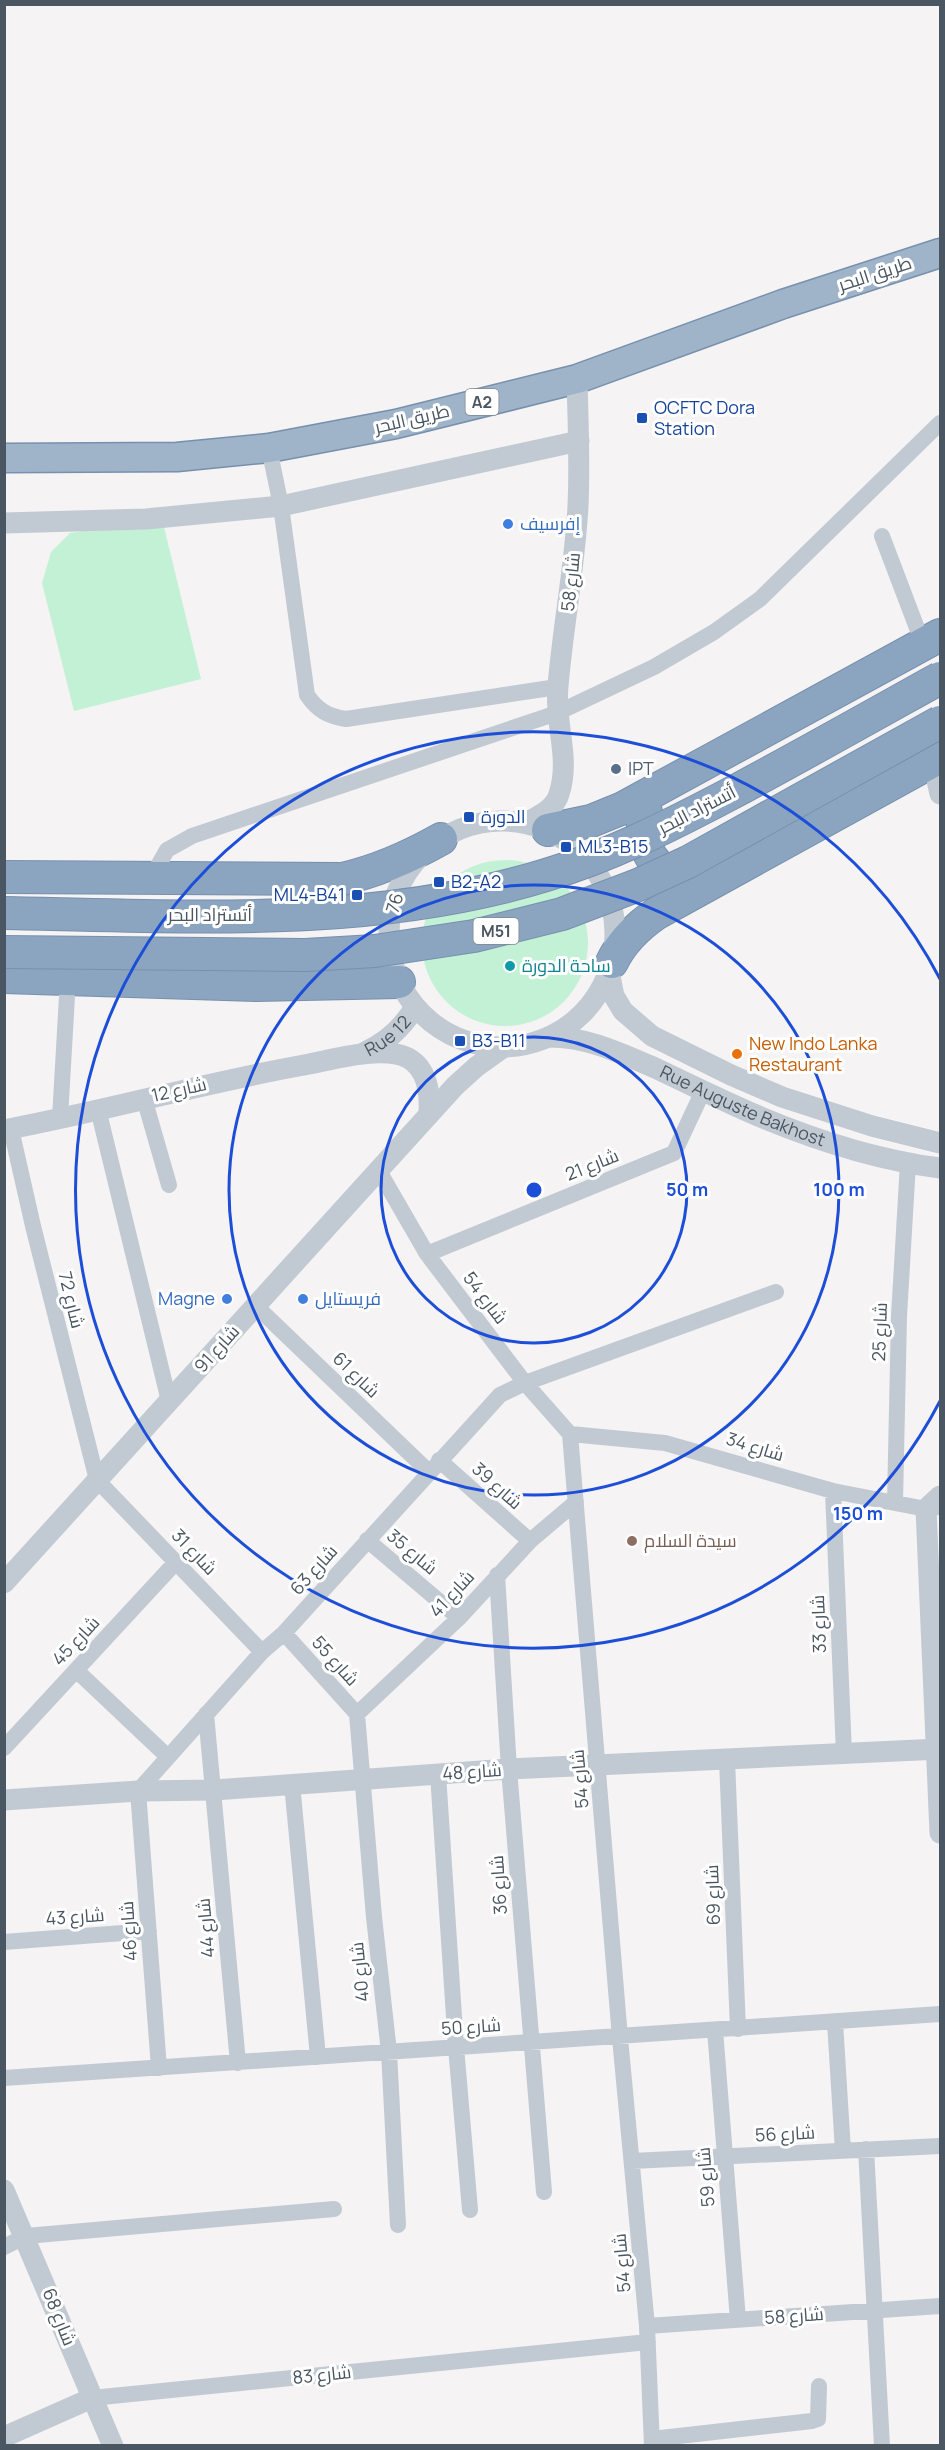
<svg xmlns="http://www.w3.org/2000/svg" width="945" height="2450" viewBox="0 0 945 2450" font-family="Manrope,Cairo,sans-serif">
<style>
.green{fill:#c3f1d5}
.lines{fill:none;stroke-linecap:round;stroke-linejoin:round}
.trunk-casing{stroke:#7690ad;stroke-width:31}
.motorway-casing{stroke:#7690ad;stroke-width:34}
.minor{stroke:#c1cad2;stroke-width:16}
.tertiary{stroke:#c1cad2;stroke-width:21}
.trunk{stroke:#9fb4c9;stroke-width:28}
.motorway{stroke:#8ba5c1;stroke-width:32}
.motorway-bridge-casing{stroke:#7690ad;stroke-width:34;stroke-linecap:butt}
.motorway-bridge{stroke:#8ba5c1;stroke-width:32}
.ring{fill:none;stroke:#1d4ed8;stroke-width:3}
.transit-dot{fill:#1a4fb4;stroke:#fff;stroke-width:2}
.shop-dot{fill:#3f7fe0;stroke:#fff;stroke-width:2}
.service-dot{fill:#5c6f8a;stroke:#fff;stroke-width:2}
.culture-dot{fill:#0f9aa8;stroke:#fff;stroke-width:2}
.food-dot{fill:#e8710a;stroke:#fff;stroke-width:2}
.education-dot{fill:#8d6e63;stroke:#fff;stroke-width:2}
.labels{text-anchor:middle;stroke-width:6;stroke-linejoin:round;paint-order:stroke}
.shield{fill:#fff;stroke:#808990;stroke-width:1.5}
.shield-label{font-size:16px;font-weight:bold;fill:#4a5661}
.street-label{font-size:18px;fill:#4a5661;stroke:#fff}
.transit-label{font-size:18px;fill:#164399;stroke:#fff;text-anchor:start}
.shop-label{font-size:18px;fill:#366cbe;stroke:#fff;text-anchor:start}
.service-label{font-size:18px;fill:#4e5e75;stroke:#fff;text-anchor:start}
.culture-label{font-size:18px;fill:#0d838f;stroke:#fff;text-anchor:start}
.food-label{font-size:18px;fill:#c56008;stroke:#fff;text-anchor:start}
.education-label{font-size:18px;fill:#785e54;stroke:#fff;text-anchor:start}
.centre{fill:#1d4ed8;stroke:#fff;stroke-width:3}
.ring-label{font-size:18px;text-anchor:middle;font-weight:bold;fill:#1d4ed8;stroke:#fff;stroke-width:6;stroke-linejoin:round;paint-order:stroke}
</style>
<rect width="100%" height="100%" fill="#f5f3f3"/>
<!-- green -->
<path class="green" d="M 127,524 L 164,527 L 201,679 L 74,711 L 42,583 L 51,552 L 70,533 Z
M422 943a83 83 0 1 1 166 0a83 83 0 1 1-166 0Z"/>
<g class="lines">
<defs>
<path id="trunk" d="M 4,458 L 177,457 L 269,448 L 396,424 L 577,379 L 783,304 L 940,253"/>
<path id="motorway" d="M 646,812 C 634,845 658,874 687,885
M 548,830 L 591,821 L 623,808 L 940,635
M 4,877 L 342,879 C 378,871 409,857 441,839
M 612,962 C 622,941 638,926 657,913 L 940,757
M 4,977 L 256,985 L 399,982"/>
</defs>
<!-- trunk casing -->
<use href="#trunk" class="trunk-casing"/>
<!-- motorway casing -->
<use href="#motorway" class="motorway-casing"/>
<!-- minor -->
<path class="minor" d="M 269,448 L 281,506 L 307,695 C 318,711 328,716 346,719 L 557,687
M 882,536 L 923,644
M 151,878 L 167,850 L 192,836 L 557,713 L 654,667 L 714,632 L 760,599 L 940,423
M 144,1098 L 169,1185
M 98,1109 L 169,1401
M 60,1118 L 68,979
M 11,1129 L 33,1226 L 97,1480 L 262,1652
M 379,1171 L 427,1254 L 525,1383 L 570,1434 L 620,2038 L 647,2326 L 652,2446
M 427,1254 L 674,1153 L 703,1091
M 256,1306 L 429,1472
M 570,1434 L 665,1443 L 833,1491 L 926,1509 L 938,1507
M 439,1460 L 530,1541
M 833,1491 L 844,1754
M 895,1502 L 899,1316 L 908,1163
M 367,1540 L 459,1618
M 497,1575 L 509,1769 L 544,2192
M 284,1633 L 357,1714
M 76,1670 L 168,1757
M 206,1714 L 238,2063
M 357,1714 L 374,1917 L 389,2052 L 398,2225
M 357,1714 L 459,1618 L 530,1541 L 576,1502
M 4,1748 L 176,1562
M 727,1760 L 738,2029
M 438,1774 L 456,2047 L 470,2210
M 292,1784 L 318,2057
M 4,1942 L 149,1931
M 835,2022 L 843,2151
M 715,2030 L 738,2320
M 159,2068 L 138,1791 L 262,1652 L 284,1633 L 500,1395 L 525,1383 L 776,1292
M 4,2078 L 940,2014
M 866,2149 L 882,2446
M 632,2161 L 940,2146
M 4,2247 L 26,2236 L 334,2209
M 647,2326 L 940,2306
M 92,2398 L 648,2342
M 652,2439 L 812,2421 L 818,2419 L 819,2386"/>
<!-- tertiary -->
<g class="tertiary">
<path d="M 4,523 L 146,519 L 281,506 L 579,441"/>
<path d="M 933,762 L 940,794"/>
<circle cx="502" cy="934" r="113"/>
<path d="M 526,823 C 538,816 555,809 559,794 C 571,757 554,724 558,686 C 563,626 575,566 578,506 C 580,463 578,421 577,379"/>
<path d="M 609,971 L 614,996 L 623,1011 L 652,1036 L 731,1075 L 782,1097 L 872,1126 L 940,1143"/>
<path id="s1" d="M 549,1037 C 587,1037 618,1052 653,1067 C 687,1083 721,1100 756,1115 C 815,1140 878,1160 940,1168"/>
<path id="s2" d="M 365,1052 C 387,1042 403,1027 415,1007"/>
<path d="M 4,1130 C 105,1111 203,1083 304,1065 C 331,1060 382,1045 408,1058 C 428,1069 430,1093 429,1114"/>
<path d="M 940,1496 L 926,1509 L 940,1833"/>
<path d="M 4,1583 L 455,1086 L 476,1067 L 504,1047"/>
<path d="M 4,1800 L 138,1791 L 214,1790 L 509,1769 L 940,1749"/>
<path d="M 4,2190 L 113,2446"/>
<path d="M 4,2437 L 92,2398"/>
</g>
<!-- trunk -->
<use href="#trunk" class="trunk"/>
<!-- motorway -->
<use href="#motorway" class="motorway"/>
<defs>
<path id="motorway-bridge" d="M 4,913 C 185,916 372,929 546,875 C 610,856 669,826 728,795 C 799,757 870,717 940,678
M 4,952 L 305,955 L 375,951 L 474,936 L 562,914 L 638,885 L 688,862 L 940,722"/>
</defs>
<!-- motorway-bridge casing -->
<use href="#motorway-bridge" class="motorway-bridge-casing"/>
<!-- motorway-bridge -->
<use href="#motorway-bridge" class="motorway-bridge"/>
</g>
<!-- distance rings -->
<g class="ring">
<circle cx="534" cy="1190" r="153"/>
<circle cx="534" cy="1190" r="305"/>
<path d="M940 1401A458 458 0 1 1 940 979"/>
</g>
<!-- markers -->
<g class="transit-dot">
<rect x="636" y="412" width="12" height="12" rx="3"/>
<rect x="463" y="811" width="12" height="12" rx="3"/>
<rect x="560" y="841" width="12" height="12" rx="3"/>
<rect x="433" y="876" width="12" height="12" rx="3"/>
<rect x="351" y="889" width="12" height="12" rx="3"/>
<rect x="454" y="1035" width="12" height="12" rx="3"/>
</g>
<g class="shop-dot">
<circle cx="508" cy="524" r="6"/>
<circle cx="227" cy="1299" r="6"/>
<circle cx="303" cy="1299" r="6"/>
</g>
<circle class="service-dot" cx="616" cy="769" r="6"/>
<circle class="culture-dot" cx="510" cy="966" r="6"/>
<circle class="food-dot" cx="737" cy="1054" r="6"/>
<circle class="education-dot" cx="632" cy="1541" r="6"/>
<g class="labels">
<!-- shield labels -->
<g class="shield">
<rect x="465.5" y="389" width="33" height="26" rx="4.5"/>
<rect x="473.5" y="918" width="45" height="26" rx="4.5"/>
</g>
<g class="shield-label">
<text x="482" y="408">A2</text>
<text x="496" y="937">M51</text>
</g>
<!-- street labels -->
<g class="street-label">
<text transform="translate(875 274) rotate(-18)" y="6">طريق البحر</text>
<text transform="translate(412 419) rotate(-13)" y="6">طريق البحر</text>
<text transform="translate(571 582) rotate(-84)" y="6">شارع 58</text>
<text transform="translate(697 810) rotate(-27)" y="6">أتستراد البحر</text>
<text transform="translate(395 903) rotate(-74)" y="6">76</text>
<text x="210" y="921">أتستراد البحر</text>
<text dy="6" stroke="none"><textPath href="#s2" startOffset="28">Rue 12</textPath></text>
<text transform="translate(179 1090) rotate(-13)" y="6">شارع 12</text>
<text dy="6" stroke="none"><textPath href="#s1" startOffset="207">Rue Auguste Bakhost</textPath></text>
<text transform="translate(592 1165) rotate(-22)" y="6">شارع 21</text>
<text transform="translate(485 1298) rotate(53)" y="6">شارع 54</text>
<text transform="translate(71 1300) rotate(76)" y="6">شارع 72</text>
<text transform="translate(880 1332) rotate(-88)" y="6">شارع 25</text>
<text transform="translate(217 1349) rotate(-48)" y="6">شارع 91</text>
<text transform="translate(356 1375) rotate(44)" y="6">شارع 61</text>
<text transform="translate(755 1447) rotate(17)" y="6">شارع 34</text>
<text transform="translate(497 1486) rotate(42)" y="6">شارع 39</text>
<text transform="translate(194 1552) rotate(46)" y="6">شارع 31</text>
<text transform="translate(412 1552) rotate(40)" y="6">شارع 35</text>
<text transform="translate(314 1570) rotate(-48)" y="6">شارع 63</text>
<text transform="translate(452 1594) rotate(-47)" y="6">شارع 41</text>
<text transform="translate(819 1624) rotate(-92)" y="6">شارع 33</text>
<text transform="translate(76 1641) rotate(-47)" y="6">شارع 45</text>
<text transform="translate(335 1661) rotate(48)" y="6">شارع 55</text>
<text transform="translate(472 1772) rotate(-4)" y="6">شارع 48</text>
<text transform="translate(580 1779) rotate(-95)" y="6">شارع 54</text>
<text transform="translate(499 1885) rotate(-94)" y="6">شارع 36</text>
<text transform="translate(713 1895) rotate(-92)" y="6">شارع 69</text>
<text transform="translate(75 1917) rotate(-4)" y="6">شارع 43</text>
<text transform="translate(206 1928) rotate(-95)" y="6">شارع 44</text>
<text transform="translate(129 1931) rotate(-94)" y="6">شارع 46</text>
<text transform="translate(360 1972) rotate(-96)" y="6">شارع 40</text>
<text transform="translate(471 2027) rotate(-4)" y="6">شارع 50</text>
<text transform="translate(785 2134) rotate(-3)" y="6">شارع 56</text>
<text transform="translate(706 2177) rotate(-95)" y="6">شارع 59</text>
<text transform="translate(622 2263) rotate(-95)" y="6">شارع 54</text>
<text transform="translate(794 2316) rotate(-4)" y="6">شارع 58</text>
<text transform="translate(59 2317) rotate(68)" y="6">شارع 68</text>
<text transform="translate(322 2375) rotate(-6)" y="6">شارع 83</text>
</g>
<!-- transit labels -->
<g class="transit-label">
<text x="654" y="414">OCFTC Dora<tspan x="654" dy="21">Station</tspan></text>
<text x="481" y="823">الدورة</text>
<text x="578" y="853">ML3-B15</text>
<text x="451" y="888">B2-A2</text>
<text x="345" y="901" text-anchor="end">ML4-B41</text>
<text x="472" y="1047">B3-B11</text>
</g>
<!-- shop labels -->
<g class="shop-label">
<text x="520" y="530">إفرسيف</text>
<text x="215" y="1305" text-anchor="end">Magne</text>
<text x="315" y="1305">فريستايل</text>
</g>
<!-- service labels -->
<g class="service-label">
<text x="628" y="775">IPT</text>
</g>
<!-- culture labels -->
<g class="culture-label">
<text x="522" y="972">ساحة الدورة</text>
</g>
<!-- food labels -->
<g class="food-label">
<text x="749" y="1050">New Indo Lanka<tspan x="749" dy="21">Restaurant</tspan></text>
</g>
<!-- education labels -->
<g class="education-label">
<text x="644" y="1547">سيدة السلام</text>
</g>
</g>
<circle cx="534" cy="1190" r="9" class="centre"/>
<g class="ring-label">
<text x="687" y="1196">50 m</text>
<text x="839" y="1196">100 m</text>
<text x="858" y="1520">150 m</text>
</g>
<!-- border -->
<rect width="945" height="2450" fill="none" stroke="#4a5661" stroke-width="12"/>
</svg>
